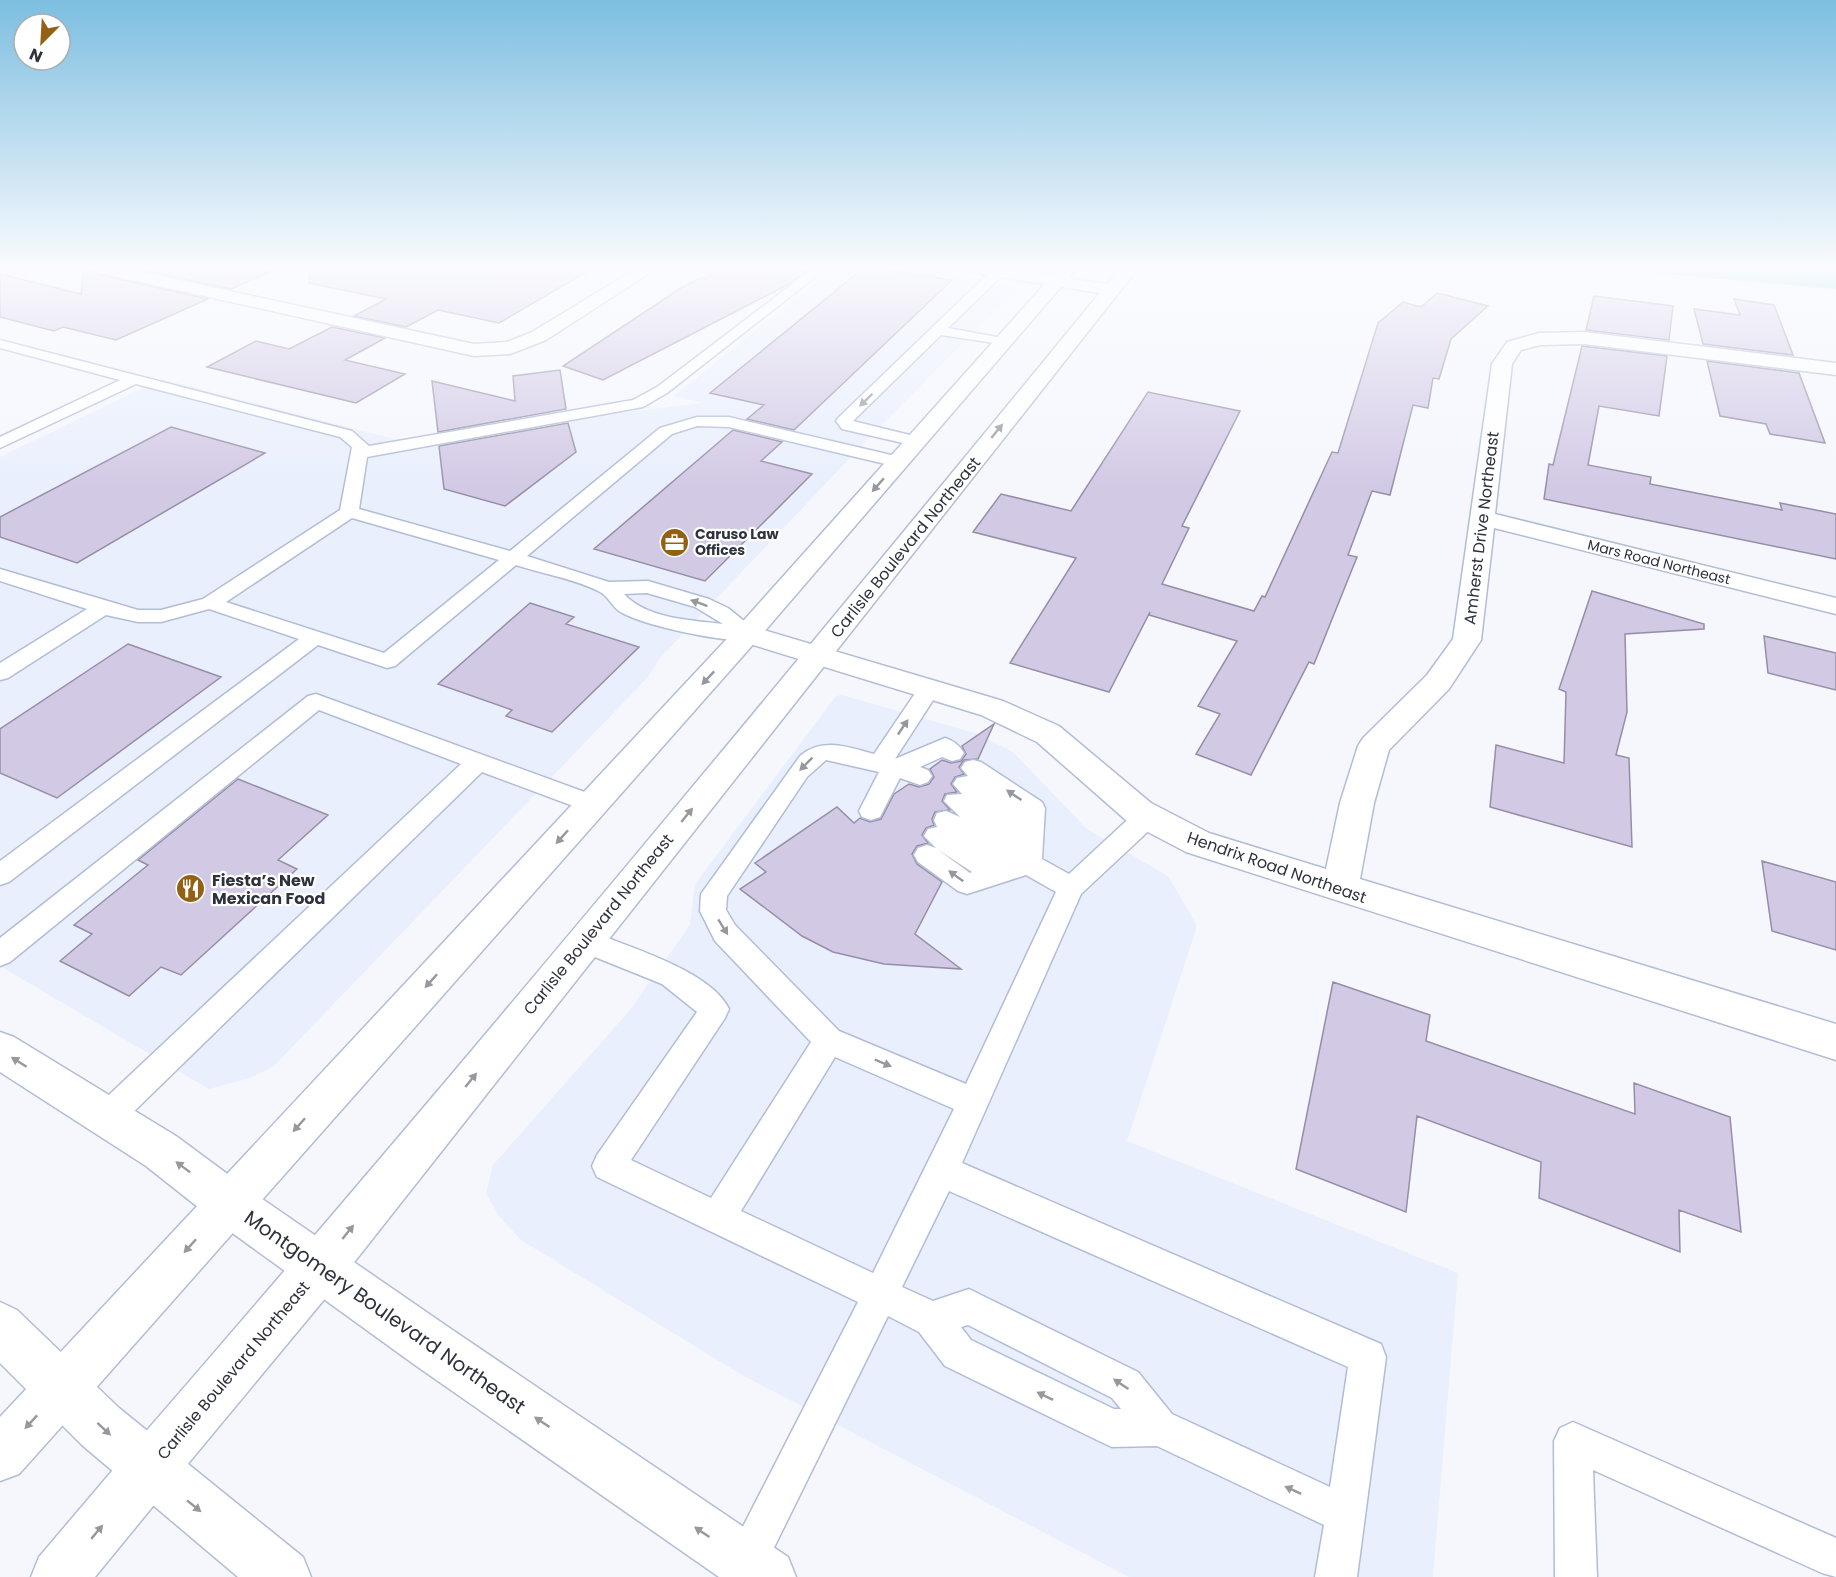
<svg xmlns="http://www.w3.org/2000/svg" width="1836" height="1577" viewBox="0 0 1836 1577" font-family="Poppins,sans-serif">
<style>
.built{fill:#e9effd}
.water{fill:#7cced4}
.building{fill:#d2c9e5;stroke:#968ea8;stroke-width:1.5}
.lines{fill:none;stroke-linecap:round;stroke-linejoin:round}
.service-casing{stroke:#b1bdd7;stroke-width:3}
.minor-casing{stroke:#b1bdd7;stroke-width:3}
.secondary-casing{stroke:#b1bdd7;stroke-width:3}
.primary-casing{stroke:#b1bdd7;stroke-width:3}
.service{fill:#fff;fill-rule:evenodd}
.minor{fill:#fff;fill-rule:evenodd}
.secondary{fill:#fff;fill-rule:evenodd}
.primary{fill:#fff;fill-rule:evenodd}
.oneway{fill:#96989e}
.labels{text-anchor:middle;stroke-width:4.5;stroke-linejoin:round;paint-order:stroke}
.far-poi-label{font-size:14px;font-weight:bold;fill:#2e323d;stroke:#fff;text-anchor:start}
.far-street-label{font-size:14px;fill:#2e323d;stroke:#fff}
.street-label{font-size:16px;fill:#2e323d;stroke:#fff}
.poi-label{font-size:16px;font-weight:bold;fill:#2e323d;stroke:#fff;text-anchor:start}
.near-street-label{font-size:20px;fill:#2e323d;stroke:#fff}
</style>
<rect width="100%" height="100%" fill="#f5f7fd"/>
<!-- built -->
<path class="built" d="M 835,267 L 912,267 L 1001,282 L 1016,286 L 1016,289 L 867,440 L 661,657 L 648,677 L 273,1067 L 249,1078 L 209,1089 L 0,966 L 0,457 L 161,379 L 398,440 L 614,404 L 619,413 L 704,403 L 674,396 Z
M 842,695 L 978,734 L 1013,752 L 1087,829 L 1168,876 L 1197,926 L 1127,1141 L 1458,1273 L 1433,1577 L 1129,1577 L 742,1375 L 521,1240 L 499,1216 L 486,1193 L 493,1165 L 630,1010 L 690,925 L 695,884 L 836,696 Z"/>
<!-- water -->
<path class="water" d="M 1585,267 L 1836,267 L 1836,289 Z"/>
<!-- building -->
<path class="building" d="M 84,267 L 97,274 L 208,299 L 116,340 L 63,327 L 54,331 L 0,317 L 0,274 L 81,294 Z
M 127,267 L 281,267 L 231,289 Z
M 310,267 L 595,267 L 499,323 L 438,310 L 406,327 L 354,316 L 386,299 L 309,283 Z
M 723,267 L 812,267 L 789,284 L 603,380 L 563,366 L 681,288 L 700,278 L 706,279 Z
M 865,267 L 952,280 L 794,430 L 747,419 L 764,405 L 710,393 Z
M 1437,293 L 1488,306 L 1451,339 L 1439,379 L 1433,378 L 1428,408 L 1413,405 L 1390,495 L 1372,491 L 1348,555 L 1357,557 L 1314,664 L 1309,662 L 1251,775 L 1196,754 L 1220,714 L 1198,706 L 1237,641 L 1149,615 L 1150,612 L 1109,692 L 1010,663 L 1076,558 L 973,532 L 1001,494 L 1071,511 L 1148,392 L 1240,411 L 1182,526 L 1189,528 L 1162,584 L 1254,611 L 1262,596 L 1265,597 L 1332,452 L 1338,453 L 1378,323 L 1403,302 L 1421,307 Z
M 1594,296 L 1673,306 L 1669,340 L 1586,330 Z
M 1734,299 L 1774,305 L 1793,355 L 1703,344 L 1694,309 L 1740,315 Z
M 332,327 L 385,338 L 345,360 L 405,374 L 356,403 L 207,367 L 256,341 L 289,349 Z
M 1582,346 L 1667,356 L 1659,416 L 1599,406 L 1588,465 L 1651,477 L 1650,484 L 1782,510 L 1780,503 L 1836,514 L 1836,559 L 1544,499 L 1549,464 L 1553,465 Z
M 1707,361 L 1799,373 L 1825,443 L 1770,434 L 1766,424 L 1720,416 Z
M 560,370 L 566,409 L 438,432 L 432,381 L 515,401 L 513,376 Z
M 568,423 L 576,452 L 505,506 L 444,489 L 439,446 Z
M 171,427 L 265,453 L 77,563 L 0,537 L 0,517 Z
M 733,430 L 782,442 L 761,461 L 812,474 L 705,581 L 594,549 Z
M 1592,591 L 1704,624 L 1704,629 L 1625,634 L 1627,712 L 1616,755 L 1629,758 L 1632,847 L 1490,807 L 1496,745 L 1564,763 L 1566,692 L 1559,689 Z
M 530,603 L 574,617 L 566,624 L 639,647 L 552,732 L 506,716 L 512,710 L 438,684 Z
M 1764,636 L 1836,653 L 1836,690 L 1768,673 Z
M 128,644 L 221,677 L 57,798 L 0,773 L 0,729 Z
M 994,724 L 978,759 L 964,760 L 959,767 L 964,774 L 955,777 L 951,784 L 957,792 L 945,794 L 942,801 L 950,810 L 935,812 L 932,819 L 934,825 L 926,828 L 922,835 L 928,843 L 917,846 L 912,854 L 917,864 L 942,882 L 915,934 L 961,969 L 884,964 L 833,952 L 802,936 L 740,889 L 766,872 L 755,863 L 837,807 L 854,823 L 860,818 L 870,822 L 881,819 L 894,794 L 909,784 L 919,787 L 929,784 L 934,777 L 930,769 L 942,760 L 951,763 L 961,761 L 966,754 L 962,746 Z
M 238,779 L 328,815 L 278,860 L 297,869 L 181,975 L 161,967 L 129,996 L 60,961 L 92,934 L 74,925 L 148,865 L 138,860 Z
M 1762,861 L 1836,882 L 1836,950 L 1772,931 Z
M 1333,982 L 1430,1015 L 1426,1041 L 1635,1114 L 1634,1083 L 1730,1117 L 1741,1232 L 1679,1210 L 1680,1252 L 1539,1198 L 1541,1162 L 1417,1116 L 1406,1212 L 1296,1169 Z"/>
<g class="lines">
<defs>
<path id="service" d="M 815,267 L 828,267 L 667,393 L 643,407 L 367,457 L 359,509 L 510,551 L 660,428 L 697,417 L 729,417 L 904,458 L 906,462 L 904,466 L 898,467 L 729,427 L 697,426 L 672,434 L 527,556 L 609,582 L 648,581 L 709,599 L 728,608 L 754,629 L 757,634 L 754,639 C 731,645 640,625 619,611 C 612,606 608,596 600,592 C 579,580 540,573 516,565 L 395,666 L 387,668 L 318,645 L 9,882 L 0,885 L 0,861 L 299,639 L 209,609 L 161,622 L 138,622 L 106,615 L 8,678 L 0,680 L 0,663 L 87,609 L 0,581 L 0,569 L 138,610 L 161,610 L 203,599 L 340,510 L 352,447 L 340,437 L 136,384 L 0,448 L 0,437 L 120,380 L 0,348 L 0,340 L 352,431 L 369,446 L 633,400 L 657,387 ZM 352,518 L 499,560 L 384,653 L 226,602 ZM 647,593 L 695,607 L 723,624 C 691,620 647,619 624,594 Z
M 999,267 L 1004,268 L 1004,274 L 948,328 L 1008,339 L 1008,345 L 941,335 L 853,421 L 922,438 L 924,441 L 922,444 L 916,446 L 842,429 L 836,421 L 838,418 L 994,268 Z
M 928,684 L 936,686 L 939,691 L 895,759 L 945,738 C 954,741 959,745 964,753 L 960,759 L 952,761 L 942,757 L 920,767 L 928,770 L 932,776 L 928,782 L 920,785 L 900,778 L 880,817 L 871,820 L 862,817 L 859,811 L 879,772 L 826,760 L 807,777 L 727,896 L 726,910 L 735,925 L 839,1031 L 966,1084 L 1056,892 L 1026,875 L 967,894 L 958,891 L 918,862 L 914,855 L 918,848 L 927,845 L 936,848 L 924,836 L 928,829 L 937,827 L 934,820 L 937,813 L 946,811 L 960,817 L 944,801 L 947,795 L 962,794 L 953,784 L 957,778 L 968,776 L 961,768 L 965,762 L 973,760 L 981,762 L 1042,802 L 1045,808 L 1042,859 L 1069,874 L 1138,810 L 1147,808 L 1156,810 L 1159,817 L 1156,824 L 1081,894 L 962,1163 L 1381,1344 L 1386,1357 L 1357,1577 L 1315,1577 L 1324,1525 L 1157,1446 L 1112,1447 L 1099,1441 L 945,1366 L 919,1332 L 888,1316 L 760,1576 L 732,1576 L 726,1562 L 732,1548 L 858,1302 L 597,1177 L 592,1166 L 597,1155 L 697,1012 L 662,984 L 575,949 L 571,941 L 575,933 L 585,930 L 595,933 C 632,948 712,972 729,1009 L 725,1018 L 631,1160 L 711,1198 L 811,1042 L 715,941 L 700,911 L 701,894 L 800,756 C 822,737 848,747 874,754 L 920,686 ZM 937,849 L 972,872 L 970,873 ZM 835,1057 L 954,1109 L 873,1273 L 741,1211 ZM 949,1191 L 1348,1367 L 1330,1487 L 1172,1414 L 1138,1372 L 981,1295 L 969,1289 L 933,1301 L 902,1287 ZM 968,1325 L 1112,1398 L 1121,1409 L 1114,1409 L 971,1340 L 961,1327 Z
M 316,694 L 601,798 L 604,804 L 601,810 L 592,813 L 482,772 L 118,1127 L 107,1132 L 96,1127 L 91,1117 L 96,1107 L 461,764 L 319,710 L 10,962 L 0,966 L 0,938 L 308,696 Z
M 1573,1422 L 1836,1538 L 1836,1577 L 1822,1573 L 1593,1470 L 1597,1577 L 1555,1577 L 1554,1441 L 1560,1428 Z"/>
<path id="minor" d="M 88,267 L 119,267 L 474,344 L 507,342 L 532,332 L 639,267 L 659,267 L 546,340 L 510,354 L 474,356 L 97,272 Z
M 963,267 L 1000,267 L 1111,285 L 1120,290 L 1111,295 L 971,272 L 965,271 Z
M 1584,332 L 1836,363 L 1836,375 L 1584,344 L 1540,345 L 1521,350 L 1512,364 L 1495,514 L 1836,598 L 1836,614 L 1494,528 L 1481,640 L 1449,689 L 1389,750 L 1374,803 L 1360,879 L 1836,1024 L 1836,1060 L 1186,852 L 1127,821 L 1037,742 L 981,715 L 737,640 L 733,634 L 737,628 L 747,625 L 1003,701 L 1059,726 L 1151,803 L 1209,833 L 1326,869 L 1340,803 L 1358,746 L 1363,738 L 1427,675 L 1453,639 L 1492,364 L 1507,342 L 1539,333 Z
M 61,1364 L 79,1371 L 86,1389 L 79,1407 L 19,1474 L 0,1481 L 0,1417 L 43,1371 Z
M 148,1443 L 167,1451 L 175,1470 L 167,1489 L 95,1577 L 31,1577 L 39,1557 L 129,1451 Z"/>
<path id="secondary" d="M 1060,267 L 1078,267 L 757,640 L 79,1407 L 61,1414 L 43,1407 L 36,1389 L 43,1371 L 737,628 Z
M 1121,267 L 1139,267 L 337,1284 L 167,1489 L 148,1497 L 129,1489 L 121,1470 L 129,1451 C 467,1062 795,665 1121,267 Z"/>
<path id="primary" d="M 0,1032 L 14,1037 L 176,1136 L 245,1187 L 451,1329 L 788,1557 L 796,1577 L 719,1577 L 415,1365 L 213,1219 L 146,1166 L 0,1072 Z
M 0,1302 L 17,1310 L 119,1408 L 303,1557 L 311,1577 L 238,1577 L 82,1445 L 0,1363 Z"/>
</defs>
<!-- service casing -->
<use href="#service" class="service-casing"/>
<!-- minor casing -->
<use href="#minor" class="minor-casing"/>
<!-- secondary casing -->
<use href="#secondary" class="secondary-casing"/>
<!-- primary casing -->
<use href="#primary" class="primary-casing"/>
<!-- service -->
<use href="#service" class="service"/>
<!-- minor -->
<use href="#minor" class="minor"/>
<!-- secondary -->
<use href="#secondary" class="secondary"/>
<!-- primary -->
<use href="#primary" class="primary"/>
</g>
<!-- one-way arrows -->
<defs><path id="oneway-solid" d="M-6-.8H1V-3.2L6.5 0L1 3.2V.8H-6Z" transform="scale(1.5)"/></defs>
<g class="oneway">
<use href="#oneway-solid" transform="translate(866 400) rotate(136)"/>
<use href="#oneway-solid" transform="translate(997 431) rotate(-51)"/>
<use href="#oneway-solid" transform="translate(878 485) rotate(131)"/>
<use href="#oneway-solid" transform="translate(699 603) rotate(-160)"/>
<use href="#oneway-solid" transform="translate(708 678) rotate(133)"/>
<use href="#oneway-solid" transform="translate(903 727) rotate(-56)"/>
<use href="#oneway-solid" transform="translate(806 764) rotate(135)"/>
<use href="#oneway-solid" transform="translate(1014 795) rotate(-146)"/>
<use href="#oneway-solid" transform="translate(687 815) rotate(-51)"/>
<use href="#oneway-solid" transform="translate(562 837) rotate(132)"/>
<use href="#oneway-solid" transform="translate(956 876) rotate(-144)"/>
<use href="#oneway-solid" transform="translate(723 927) rotate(58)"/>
<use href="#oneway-solid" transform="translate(431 981) rotate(132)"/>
<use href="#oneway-solid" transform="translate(19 1062) rotate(-148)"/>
<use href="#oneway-solid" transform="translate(883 1063) rotate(23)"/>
<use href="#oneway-solid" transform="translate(471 1080) rotate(-51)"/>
<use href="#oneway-solid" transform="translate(299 1125) rotate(132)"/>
<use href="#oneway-solid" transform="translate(183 1167) rotate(-143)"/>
<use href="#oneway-solid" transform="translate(348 1232) rotate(-51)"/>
<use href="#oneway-solid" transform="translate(190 1246) rotate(132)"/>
<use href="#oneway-solid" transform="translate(1121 1384) rotate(-146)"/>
<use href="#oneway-solid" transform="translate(1045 1396) rotate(-154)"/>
<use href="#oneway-solid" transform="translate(31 1422) rotate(133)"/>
<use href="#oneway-solid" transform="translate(542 1422) rotate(-146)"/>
<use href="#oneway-solid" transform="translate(104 1429) rotate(43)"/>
<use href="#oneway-solid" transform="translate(1293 1490) rotate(-155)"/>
<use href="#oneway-solid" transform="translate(194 1506) rotate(39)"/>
<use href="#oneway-solid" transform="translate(97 1532) rotate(-50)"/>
<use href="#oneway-solid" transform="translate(702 1532) rotate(-146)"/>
</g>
<!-- sky -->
<linearGradient id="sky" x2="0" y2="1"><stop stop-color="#7dbee0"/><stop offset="0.55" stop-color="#fafbfe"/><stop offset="1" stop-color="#fafbfe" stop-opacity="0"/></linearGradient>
<rect width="1836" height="487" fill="url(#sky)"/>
<!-- icons -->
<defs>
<symbol id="office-disc" viewBox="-11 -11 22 22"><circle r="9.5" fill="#946014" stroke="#fff"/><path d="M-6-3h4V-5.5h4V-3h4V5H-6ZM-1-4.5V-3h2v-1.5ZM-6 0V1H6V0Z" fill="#fff"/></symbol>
<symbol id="restaurant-disc" viewBox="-11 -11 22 22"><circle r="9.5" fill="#946014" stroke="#fff"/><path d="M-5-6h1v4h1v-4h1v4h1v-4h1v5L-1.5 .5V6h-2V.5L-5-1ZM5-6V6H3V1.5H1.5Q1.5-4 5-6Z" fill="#fff"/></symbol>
</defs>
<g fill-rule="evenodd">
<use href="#office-disc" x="658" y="526" width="33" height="33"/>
<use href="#restaurant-disc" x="174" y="872" width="33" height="33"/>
</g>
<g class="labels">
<!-- far-poi labels -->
<g class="far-poi-label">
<text x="695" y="539">Caruso Law<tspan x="695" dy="16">Offices</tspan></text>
</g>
<!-- far-street labels -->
<g class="far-street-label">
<text transform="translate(1659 562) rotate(14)" y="5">Mars Road Northeast</text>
</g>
<!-- street labels -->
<g class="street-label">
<text transform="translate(1481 528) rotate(-83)" y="6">Amherst Drive Northeast</text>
<text transform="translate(905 547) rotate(-51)" y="6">Carlisle Boulevard Northeast</text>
<text transform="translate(1277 867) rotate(19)" y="6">Hendrix Road Northeast</text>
<text transform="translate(598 924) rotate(-51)" y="6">Carlisle Boulevard Northeast</text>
<text transform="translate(233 1370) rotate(-50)" y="6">Carlisle Boulevard Northeast</text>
</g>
<!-- poi labels -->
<g class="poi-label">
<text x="212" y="886">Fiesta’s New<tspan x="212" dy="18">Mexican Food</tspan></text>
</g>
<!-- near-street labels -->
<g class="near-street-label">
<text transform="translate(385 1312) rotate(35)" y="7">Montgomery Boulevard Northeast</text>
</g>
</g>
<!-- north arrow -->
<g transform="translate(42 42) rotate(204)"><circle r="28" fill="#ffffff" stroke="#abadb1" stroke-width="1.5"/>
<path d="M0-4.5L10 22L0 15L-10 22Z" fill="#946014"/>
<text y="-9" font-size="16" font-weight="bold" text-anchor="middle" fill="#2e323d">N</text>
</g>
</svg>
